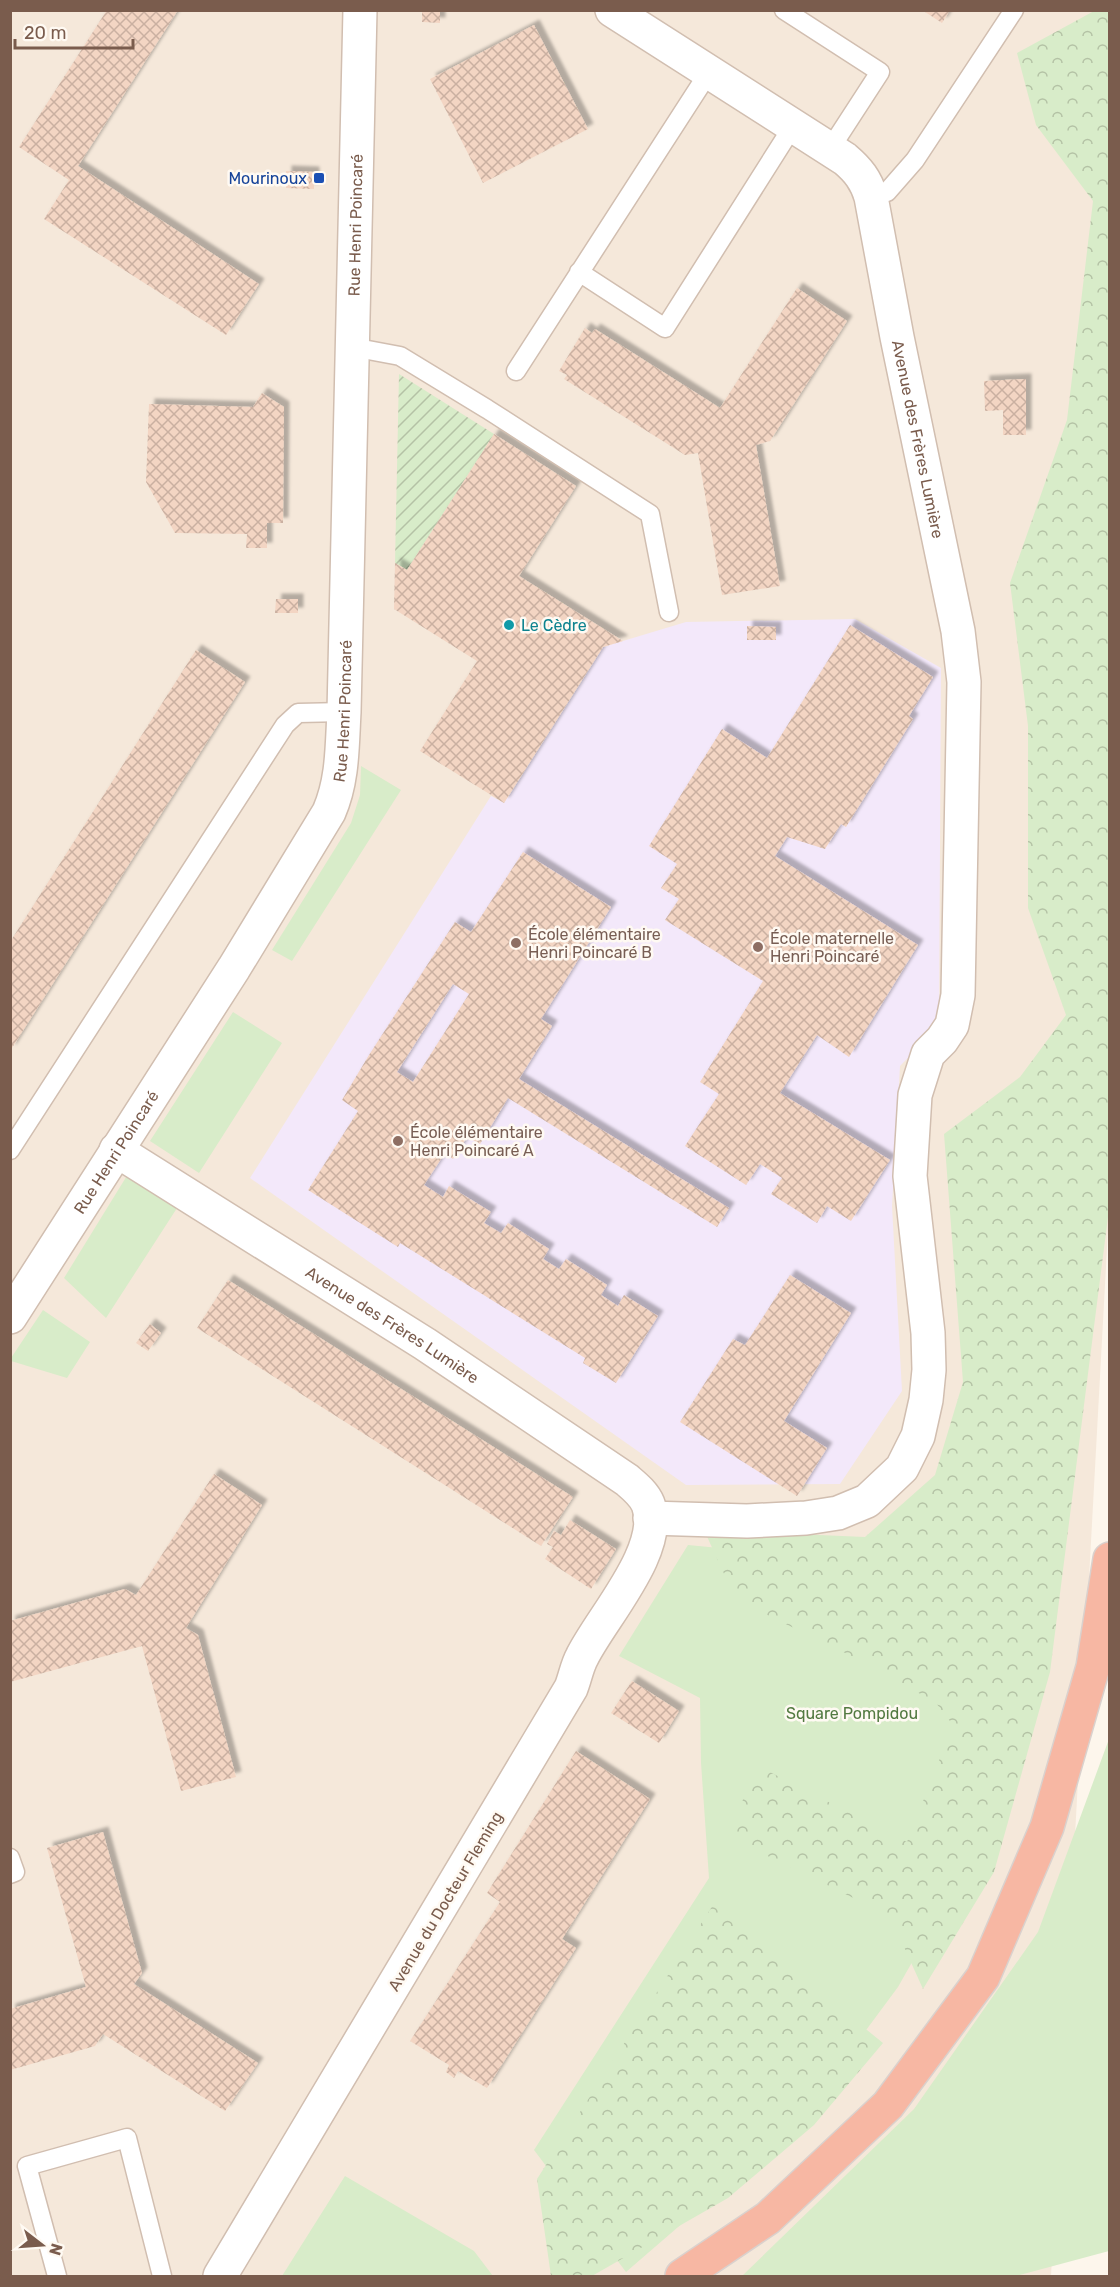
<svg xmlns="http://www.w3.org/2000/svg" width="1120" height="2287" viewBox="0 0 1120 2287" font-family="Rubik,sans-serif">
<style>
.residential{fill:#f5e8da}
.education{fill:#f3e8fa}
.green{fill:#d8ecc9}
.forest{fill:url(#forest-crowns)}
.garden{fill:url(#garden-furrows)}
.building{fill:url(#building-cross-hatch);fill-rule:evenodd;filter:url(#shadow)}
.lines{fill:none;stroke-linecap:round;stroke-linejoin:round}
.service-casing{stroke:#d1beb0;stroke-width:21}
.minor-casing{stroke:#d1beb0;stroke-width:36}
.motorway-casing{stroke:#dad1cd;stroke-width:36}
.service{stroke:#fff;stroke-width:18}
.minor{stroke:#fff;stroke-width:33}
.motorway{stroke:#f7b7a3;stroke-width:33}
.transit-dot{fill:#1a4fb4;stroke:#fffaf3;stroke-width:2}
.culture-dot{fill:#0f9aa8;stroke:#fffaf3;stroke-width:2}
.education-dot{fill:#8d6e63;stroke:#fffaf3;stroke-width:2}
.labels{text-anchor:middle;stroke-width:5;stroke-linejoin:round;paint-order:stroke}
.transit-label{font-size:16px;fill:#164399;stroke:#fffaf3;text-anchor:end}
.street-label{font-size:16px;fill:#7a5c4d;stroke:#fffaf3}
.culture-label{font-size:16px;fill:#0d838f;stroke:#fffaf3;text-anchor:start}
.education-label{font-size:16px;fill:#785e54;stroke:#fffaf3;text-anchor:start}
.park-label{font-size:16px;fill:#537a41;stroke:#fffaf3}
</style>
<defs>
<pattern id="forest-crowns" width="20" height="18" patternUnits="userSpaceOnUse" patternTransform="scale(1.5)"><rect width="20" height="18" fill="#d8ecc9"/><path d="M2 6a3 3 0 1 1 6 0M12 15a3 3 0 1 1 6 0" fill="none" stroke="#b4c2a5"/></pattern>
<pattern id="garden-furrows" width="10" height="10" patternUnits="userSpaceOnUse" patternTransform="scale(1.5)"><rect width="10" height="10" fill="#d8ecc9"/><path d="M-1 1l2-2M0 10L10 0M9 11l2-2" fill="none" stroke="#b4c2a5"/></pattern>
<pattern id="building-cross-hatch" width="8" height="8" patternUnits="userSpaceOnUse" patternTransform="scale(1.5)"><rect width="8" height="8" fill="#f3d5c3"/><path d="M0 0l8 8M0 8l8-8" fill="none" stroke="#cab0a1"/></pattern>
<filter id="shadow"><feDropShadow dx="5.5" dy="-5.5" stdDeviation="1.5" flood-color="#0004"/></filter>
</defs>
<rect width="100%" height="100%" fill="#fdf6ec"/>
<!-- residential -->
<path class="residential" d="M 11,11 L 1109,11 L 1110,1193 L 1051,2276 L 11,2276 Z"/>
<!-- education -->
<path class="education" d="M 855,619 L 941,668 L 939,1026 L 900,1066 L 892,1206 L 902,1391 L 840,1484 L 686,1485 L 250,1178 L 491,796 L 504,803 L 603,647 L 686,622 Z"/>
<!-- green -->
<path class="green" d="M 361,766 L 401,790 L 292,961 L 272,950 L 351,823 L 360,795 Z
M 233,1012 L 282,1043 L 199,1173 L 150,1141 Z
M 128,1174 L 179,1205 L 106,1318 L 64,1278 Z
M 43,1310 L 90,1342 L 67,1378 L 11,1361 L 11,1358 Z
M 1061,1513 L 958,1881 L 898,1987 L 795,2126 L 626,2272 L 534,2150 L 709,1878 L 701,1763 L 700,1698 L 619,1656 L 688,1545 L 867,1562 Z
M 1109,1739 L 1109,2251 L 1016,2276 L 742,2276 L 914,2109 L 1038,1932 Z
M 345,2176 L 474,2251 L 493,2276 L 282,2276 Z"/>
<!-- forest -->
<path class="forest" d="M 1094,11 L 1110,12 L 1109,1209 L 1050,1672 L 994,1872 L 923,1989 L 890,1916 L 731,1838 L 754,1764 L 907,1842 L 953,1725 L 936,1703 L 872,1666 L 736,1600 L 704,1530 L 865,1537 L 935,1475 L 963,1382 L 944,1134 L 1020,1077 L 1066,1015 L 1028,908 L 1028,726 L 1010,583 L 1067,420 L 1093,201 L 1036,125 L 1017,53 Z
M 713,1905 L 883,2043 L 814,2125 L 728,2198 L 592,2276 L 551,2276 L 537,2179 Z"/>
<!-- garden -->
<path class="garden" d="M 399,374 L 494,434 L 407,570 L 395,563 Z"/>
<!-- building -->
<path class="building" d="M 107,10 L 178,10 L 78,166 L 259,284 L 226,335 L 44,219 L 69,180 L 19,147 Z
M 422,10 L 440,10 L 440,23 L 422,22 Z
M 922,10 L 950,10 L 942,23 Z
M 534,25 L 588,129 L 483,183 L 430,79 Z
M 286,171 L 314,172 L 314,189 L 286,188 Z
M 797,288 L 847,321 L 770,441 L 756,445 L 780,586 L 722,595 L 698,453 L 685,455 L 564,379 L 567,375 L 559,371 L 585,328 L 592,333 L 595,329 L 720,408 Z
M 1026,379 L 1026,435 L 1003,435 L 1003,410 L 985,411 L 984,381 Z
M 262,393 L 284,407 L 283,523 L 267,523 L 267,548 L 246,548 L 247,534 L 175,533 L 146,482 L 149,404 L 253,407 Z
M 494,434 L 576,486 L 519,576 L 623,641 L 603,647 L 504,803 L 420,751 L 477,661 L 394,609 L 395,563 L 407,570 Z
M 276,599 L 298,599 L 298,613 L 275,613 Z
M 850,625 L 933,677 L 909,716 L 913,719 L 846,827 L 841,824 L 825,849 L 787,837 L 775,856 L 918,945 L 849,1057 L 817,1035 L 780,1093 L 890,1160 L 851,1221 L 827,1206 L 817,1223 L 771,1194 L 782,1178 L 760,1164 L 746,1185 L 685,1146 L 719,1094 L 700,1082 L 763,981 L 665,920 L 679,899 L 661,888 L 677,864 L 649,846 L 722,729 L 767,758 Z
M 747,626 L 776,627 L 776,640 L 747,640 Z
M 196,650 L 245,682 L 10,1051 L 10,942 Z
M 523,852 L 611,907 L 541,1019 L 552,1026 L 519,1079 L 729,1208 L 717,1227 L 508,1098 L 480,1144 L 467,1137 L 453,1159 L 445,1153 L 424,1185 L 443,1197 L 449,1186 L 491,1212 L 484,1223 L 501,1233 L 508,1223 L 549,1249 L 543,1259 L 559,1269 L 566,1259 L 607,1285 L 601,1295 L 618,1306 L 624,1295 L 658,1316 L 616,1383 L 583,1363 L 585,1358 L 400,1243 L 398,1247 L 308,1190 L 358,1111 L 342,1100 L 369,1055 L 455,922 L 471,932 ZM 453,984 L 469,994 L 413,1082 L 397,1072 Z
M 790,1275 L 851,1313 L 784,1421 L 827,1448 L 797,1496 L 680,1422 L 733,1339 L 745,1345 Z
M 228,1280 L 573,1497 L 541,1546 L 197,1328 Z
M 150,1324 L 161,1333 L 148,1351 L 136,1343 Z
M 214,1474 L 262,1505 L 186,1628 L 198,1635 L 236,1777 L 181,1791 L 142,1646 L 10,1682 L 10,1621 L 125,1589 L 136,1595 Z
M 570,1520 L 616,1549 L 591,1589 L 545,1559 L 553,1547 L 547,1544 L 554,1531 L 561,1535 Z
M 632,1681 L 679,1711 L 659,1743 L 611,1713 Z
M 576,1751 L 650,1799 L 562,1939 L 576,1948 L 487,2088 L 458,2071 L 454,2078 L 446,2072 L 449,2065 L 410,2041 L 500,1902 L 487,1893 Z
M 103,1832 L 142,1973 L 134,1984 L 258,2063 L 225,2111 L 103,2034 L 95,2046 L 10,2070 L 10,2009 L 86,1987 L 47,1848 Z"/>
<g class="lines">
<defs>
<path id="service" d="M 784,10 L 880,72 L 830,149
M 871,197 L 887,192 L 915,160 L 1014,10
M 579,272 L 665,328 L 793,126
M 352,347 L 400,356 L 487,409 L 650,514 L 669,612
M 516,371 L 709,72
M 10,1150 L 285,725 L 298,713 L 344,712
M 10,1858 L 15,1872 L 10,1874
M 57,2276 L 27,2166 L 127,2138 L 162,2276"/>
<g id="minor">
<path id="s1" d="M 612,10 L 845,159 C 858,170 866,180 871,197 L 897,337 L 958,631 L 964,682 L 958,995 L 952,1025 L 942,1040 L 928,1054 L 915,1095 L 910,1176 L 928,1333 L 929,1370 L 926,1400 L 918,1436 L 902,1468 L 867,1501 L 838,1513 L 806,1518 L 747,1521 L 650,1518"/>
<path id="s2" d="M 116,1150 L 425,1344 L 627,1480 C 634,1486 644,1494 648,1504 C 665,1549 601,1618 582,1657 C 577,1666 575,1678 571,1688 L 220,2276"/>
<path id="s3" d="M 10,1317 L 234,968 L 329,812 C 343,780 342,746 344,712 L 360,10"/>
</g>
<path id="motorway" d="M 682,2276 L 768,2218 L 888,2105 L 983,1977 L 1047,1827 L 1093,1667 L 1110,1559"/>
</defs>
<!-- service casing -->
<use href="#service" class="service-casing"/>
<!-- minor casing -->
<use href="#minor" class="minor-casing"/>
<!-- motorway casing -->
<use href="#motorway" class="motorway-casing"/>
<!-- service -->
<use href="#service" class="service"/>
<!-- minor -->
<use href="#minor" class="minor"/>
<!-- motorway -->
<use href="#motorway" class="motorway"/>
</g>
<!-- markers -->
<rect class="transit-dot" x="313" y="172" width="12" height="12" rx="3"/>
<circle class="culture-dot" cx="509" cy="625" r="6"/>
<g class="education-dot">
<circle cx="516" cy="943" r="6"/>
<circle cx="758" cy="947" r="6"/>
<circle cx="398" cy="1141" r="6"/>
</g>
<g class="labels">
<!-- transit labels -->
<g class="transit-label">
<text x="307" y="184">Mourinoux</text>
</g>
<!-- street labels -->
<g class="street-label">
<text dy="6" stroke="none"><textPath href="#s3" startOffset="1186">Rue Henri Poincaré</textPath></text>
<text dy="6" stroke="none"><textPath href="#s1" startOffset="570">Avenue des Frères Lumière</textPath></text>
<text dy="6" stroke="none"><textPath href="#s3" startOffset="700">Rue Henri Poincaré</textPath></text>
<text dy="6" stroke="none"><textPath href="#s3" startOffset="196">Rue Henri Poincaré</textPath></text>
<text dy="6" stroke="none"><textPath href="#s2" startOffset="327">Avenue des Frères Lumière</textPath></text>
<text transform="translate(445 1901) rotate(-59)" y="6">Avenue du Docteur Fleming</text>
</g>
<!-- culture labels -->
<g class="culture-label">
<text x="521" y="631">Le Cèdre</text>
</g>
<!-- education labels -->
<g class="education-label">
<text x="528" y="940">École élémentaire<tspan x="528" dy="18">Henri Poincaré B</tspan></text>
<text x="770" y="944">École maternelle<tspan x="770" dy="18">Henri Poincaré</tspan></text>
<text x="410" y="1138">École élémentaire<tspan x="410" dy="18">Henri Poincaré A</tspan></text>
</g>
<!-- park labels -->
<g class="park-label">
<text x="852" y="1719">Square Pompidou</text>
</g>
</g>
<!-- border -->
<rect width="1120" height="2287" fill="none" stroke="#7a5c4d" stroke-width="24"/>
<!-- north arrow -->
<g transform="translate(42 2245) rotate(107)" stroke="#fffaf3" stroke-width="4.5" paint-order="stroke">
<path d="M0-4.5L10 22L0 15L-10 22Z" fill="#7a5c4d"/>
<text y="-9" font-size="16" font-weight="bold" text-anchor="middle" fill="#7a5c4d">N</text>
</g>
<!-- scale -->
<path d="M15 39v9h118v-9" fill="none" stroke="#7a5c4d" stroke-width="3"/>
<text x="24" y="39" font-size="18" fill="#7a5c4d" stroke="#fffaf3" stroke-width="4.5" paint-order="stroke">20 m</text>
</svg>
